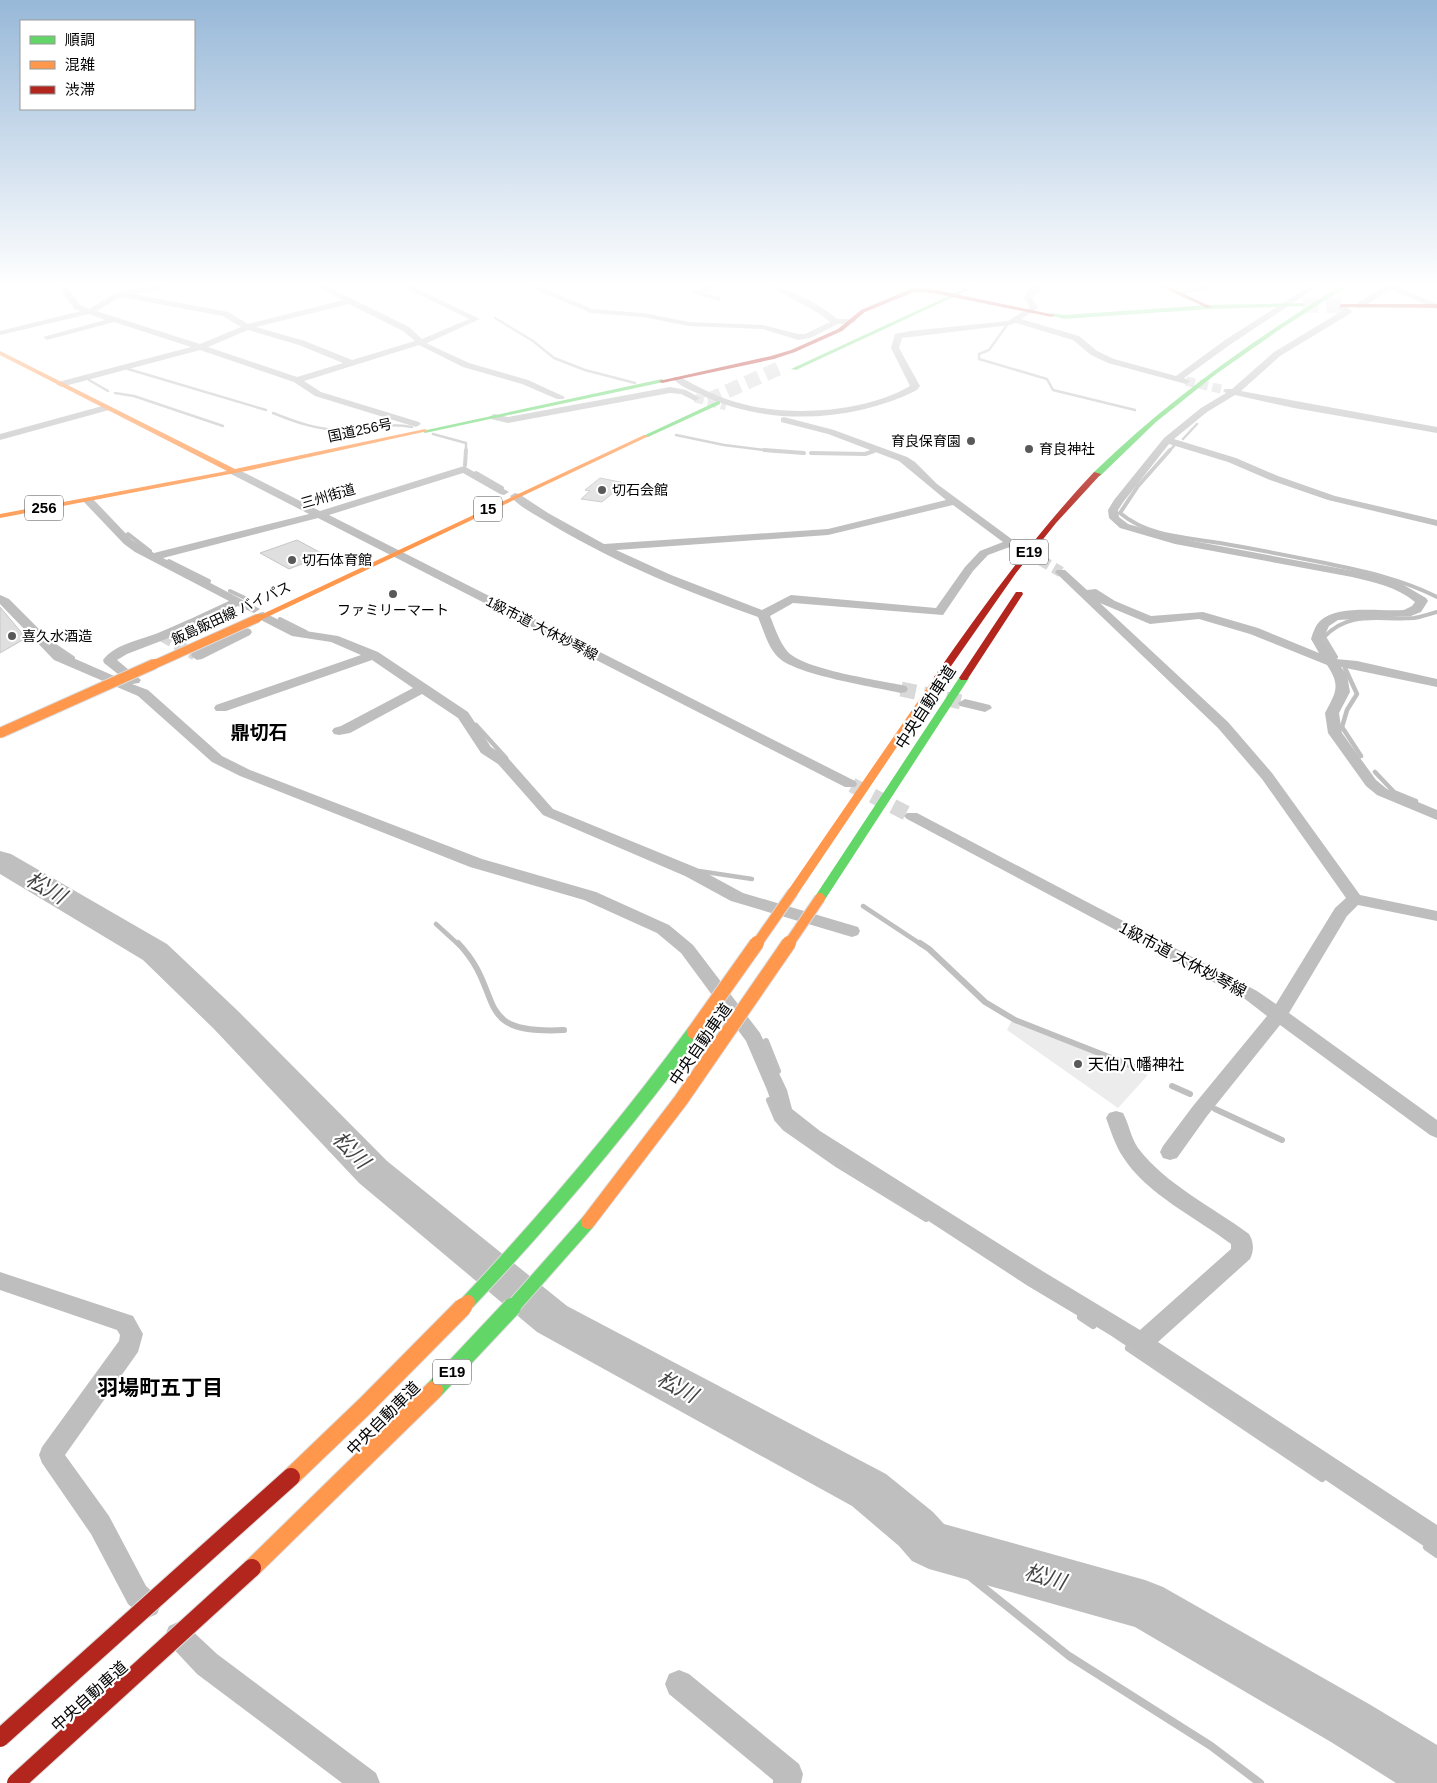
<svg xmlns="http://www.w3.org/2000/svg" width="1437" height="1783" viewBox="0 0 1437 1783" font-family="Helvetica,'Noto Sans JP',sans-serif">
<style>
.green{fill:#ececec}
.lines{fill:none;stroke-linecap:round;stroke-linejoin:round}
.stream-far4{stroke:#bfbfbf;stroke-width:2.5}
.stream-far3{stroke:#bfbfbf;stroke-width:4}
.stream-far2{stroke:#bfbfbf;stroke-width:4.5}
.stream-far1{stroke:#bfbfbf;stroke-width:6}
.stream{stroke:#bfbfbf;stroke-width:8}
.river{fill:#bfbfbf;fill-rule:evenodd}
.building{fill:#dfdfdf;stroke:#c7c7c7}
.street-tunnel-far2{stroke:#d9d9d9;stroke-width:9;stroke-dasharray:9 4.5;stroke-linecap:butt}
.street-tunnel-far1{stroke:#d9d9d9;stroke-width:11;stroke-dasharray:11 5.5;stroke-linecap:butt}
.street-tunnel{stroke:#d9d9d9;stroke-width:15;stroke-dasharray:15 8;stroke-linecap:butt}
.primary-tunnel{stroke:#d9d9d9;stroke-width:14;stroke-dasharray:14 7;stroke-linecap:butt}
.highway-tunnel{stroke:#d9d9d9;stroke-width:15;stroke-dasharray:15 8;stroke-linecap:butt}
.street{fill:#bebebe;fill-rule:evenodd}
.fast{fill:#63d668;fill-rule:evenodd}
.slow{fill:#ff974d;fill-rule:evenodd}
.jam{fill:#b3261e;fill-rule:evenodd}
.fast-bridge-far1-casing{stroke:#dbdbdb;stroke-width:16;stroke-linecap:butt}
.fast-bridge-casing{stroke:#dbdbdb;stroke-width:20;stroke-linecap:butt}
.slow-bridge-far3-casing{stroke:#dbdbdb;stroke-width:10;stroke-linecap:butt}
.slow-bridge-far2-casing{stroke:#dbdbdb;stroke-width:12;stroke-linecap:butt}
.slow-bridge-far1-casing{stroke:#dbdbdb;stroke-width:16;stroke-linecap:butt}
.slow-bridge-casing{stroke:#dbdbdb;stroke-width:20;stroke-linecap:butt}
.jam-bridge-casing{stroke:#dbdbdb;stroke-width:20;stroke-linecap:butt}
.fast-bridge-far1{stroke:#63d668;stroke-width:14}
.fast-bridge{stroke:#63d668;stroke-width:18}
.slow-bridge-far3{stroke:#ff974d;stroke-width:8}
.slow-bridge-far2{stroke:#ff974d;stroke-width:10}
.slow-bridge-far1{stroke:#ff974d;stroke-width:14}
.slow-bridge{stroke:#ff974d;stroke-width:18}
.jam-bridge{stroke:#b3261e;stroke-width:18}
.poi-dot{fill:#595959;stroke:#fff;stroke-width:2}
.labels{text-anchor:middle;stroke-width:4.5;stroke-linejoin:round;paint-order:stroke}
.far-street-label{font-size:14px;fill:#000;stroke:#fff}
.far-poi-label{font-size:14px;fill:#000;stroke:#fff;text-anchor:start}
.shield{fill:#fff;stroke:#4c4c4c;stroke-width:1}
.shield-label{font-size:15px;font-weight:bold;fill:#000}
.street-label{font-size:16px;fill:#000;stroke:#fff}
.poi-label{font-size:16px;fill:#000;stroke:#fff;text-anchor:start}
.quarter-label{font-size:19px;font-weight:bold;fill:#000;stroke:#fff}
.near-water-label{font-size:21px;font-style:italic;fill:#444;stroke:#fff}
.near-neighbourhood-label{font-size:21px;font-weight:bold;fill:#000;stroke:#fff}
</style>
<rect width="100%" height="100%" fill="#fff"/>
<!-- green -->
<path class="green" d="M 1012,1020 L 1015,1021 L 1148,1075 L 1118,1108 L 1007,1030 Z"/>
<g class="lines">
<!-- stream-far4 -->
<path class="stream-far4" d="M 1036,294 L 1039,287
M 495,318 L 533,341 L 554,358 L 585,370 L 635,383
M 1007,325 L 989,350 L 979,354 L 979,359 L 1047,379 L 1053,390 L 1135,410
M 128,369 L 266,410
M 89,380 L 108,391
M 115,393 L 134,396 L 223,426
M 273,413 C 295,422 318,430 342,430 C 365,429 388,422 412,427
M 433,434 L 466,443 L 466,452
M 676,435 L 724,445 L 780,452
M 1183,439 L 1197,424
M 872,452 L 874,451
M 1168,452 L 1174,446"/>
<!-- stream-far3 -->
<path class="stream-far3" d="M 764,450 L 804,453
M 1170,450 L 1138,486 L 1120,513 C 1149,537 1185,537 1220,543 C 1255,549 1290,556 1325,563 C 1363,571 1402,579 1437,597
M 811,453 L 865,454 L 874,451
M 465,465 L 466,450
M 476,473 L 502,488
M 128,534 L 150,551
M 169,561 L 209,581
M 230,591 L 247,599
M 280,619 L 306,632
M 54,645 L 73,658
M 1336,657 L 1324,637 C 1351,609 1380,621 1414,618 C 1422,617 1429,614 1437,612"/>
<!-- stream-far2 -->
<path class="stream-far2" d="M 1345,668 L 1357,694 L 1347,710 L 1342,727 L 1361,756
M 476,725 L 506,758
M 1375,772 L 1394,792 L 1416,801
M 699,871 L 752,879
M 863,906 L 922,945
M 436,924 L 459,945"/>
<!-- stream-far1 -->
<path class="stream-far1" d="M 458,943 C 507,994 469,1035 564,1030
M 920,943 L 929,949 L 985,1002 L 1015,1020 L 1142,1070
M 766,1041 L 778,1071
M 1172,1086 L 1190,1094
M 769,1100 L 777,1119 L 785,1128 L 838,1165 L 926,1219
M 1215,1109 L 1282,1140"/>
<!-- stream -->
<path class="stream" d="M 1081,1317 L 1093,1325
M 1129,1348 L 1322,1478
M 929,1544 L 1069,1656 L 1211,1746 L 1260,1783
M 1427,1547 L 1437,1554"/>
<!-- river -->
<path class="river" d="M 0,851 L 11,854 L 167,944 L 238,1011 L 387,1161 L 567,1306 L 886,1474 L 933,1512 L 944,1524 L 1145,1580 L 1163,1587 L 1369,1704 L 1437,1745 L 1437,1783 L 1396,1783 L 1331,1742 L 1135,1627 L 929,1569 L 912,1561 L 899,1546 L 852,1506 L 537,1332 L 359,1183 L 214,1029 L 143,960 L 0,874 Z"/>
</g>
<!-- building -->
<path class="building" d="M 600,478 L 625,483 L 602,502 L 581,499 L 590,491 L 585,490 Z
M 297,540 L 325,555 L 289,569 L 260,553 Z
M 0,607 L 26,638 L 0,653 Z"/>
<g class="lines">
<!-- street-tunnel-far2 -->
<path class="street-tunnel-far2" d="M 1186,381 L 1221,389
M 695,398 L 726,406"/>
<!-- street-tunnel-far1 -->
<path class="street-tunnel-far1" d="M 1011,543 L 1061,572
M 162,636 L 195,655"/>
<!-- street-tunnel -->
<path class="street-tunnel" d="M 901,689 L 961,702
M 852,785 L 912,816"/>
<!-- primary-tunnel -->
<path class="primary-tunnel" d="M 708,400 L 784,366"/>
<!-- highway-tunnel -->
<path class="highway-tunnel" d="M 1303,305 L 1341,306"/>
<!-- street -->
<path class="street" d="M 59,287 L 67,287 L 80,305 L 89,309 L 117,292 L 150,287 L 169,287 L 133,294 L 228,312 L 248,324 L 343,300 L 318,287 L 328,287 L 409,327 L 422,339 L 469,319 L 404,287 L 414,287 L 480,319 L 427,343 L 428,344 L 469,363 L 528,380 L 565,397 L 563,399 L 557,399 L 522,384 L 463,367 L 419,345 L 304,381 L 321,392 L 419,422 L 421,424 L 416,427 L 315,396 L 294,382 L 200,350 L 61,387 L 56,384 L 58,382 L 191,347 L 114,322 L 47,340 L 43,337 L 105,320 L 89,314 L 0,335 L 0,331 L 81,311 L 74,309 ZM 121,297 L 223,316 L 241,327 L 200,344 L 96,311 ZM 349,304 L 403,331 L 415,341 L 352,360 L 305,341 L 256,327 ZM 248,330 L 299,345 L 343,363 L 297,377 L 208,347 Z
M 530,287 L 541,287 L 592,309 L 643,313 L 689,322 L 763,325 L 798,334 L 805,334 L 830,322 L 820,314 L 771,287 C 791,287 822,307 838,319 L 852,319 L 856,321 L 852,323 L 838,324 L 810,338 L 798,340 L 763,329 L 689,326 L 643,317 L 591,313 Z
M 706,287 L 718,287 L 703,293 L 720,297 L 720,301 L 691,293 Z
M 1030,287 L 1038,287 L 1032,298 L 1038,308 L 1021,319 L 1079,336 L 1097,351 L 1114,359 L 1176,376 L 1225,340 L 1308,287 L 1317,287 L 1231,344 L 1184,378 L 1190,381 L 1186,384 L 1108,363 L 1091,355 L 1073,340 L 1016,323 L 1010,325 L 902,338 L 899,348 L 920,386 L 917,390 C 854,422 771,426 706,397 C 695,392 681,387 673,379 L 674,377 L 680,377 C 700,388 721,399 743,404 C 792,417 866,412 910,386 L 891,348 L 895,334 L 910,331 L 1008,321 L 1030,307 L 1024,298 Z
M 1198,287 L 1214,287 L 1180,295 L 1176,293 Z
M 1383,287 L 1398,287 L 1437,304 L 1437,309 L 1390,289 L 1362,308 L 1356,308 L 1356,304 Z
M 1342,304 L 1348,304 L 1348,308 L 1352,311 L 1351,313 L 1280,356 L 1241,391 L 1437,427 L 1437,433 L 1294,408 L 1235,395 L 1207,412 L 1174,439 L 1236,458 L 1278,476 L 1335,496 L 1437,520 L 1437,526 L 1328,500 L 1270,480 L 1228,462 L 1169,444 L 1124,501 L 1118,510 L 1119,517 L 1128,524 L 1177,538 L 1375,575 L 1402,584 L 1426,598 L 1428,601 L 1421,612 L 1411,616 L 1338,620 L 1329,626 L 1323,639 L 1336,659 L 1357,661 L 1437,679 L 1437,687 L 1341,667 L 1347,675 L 1350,692 L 1339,713 L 1342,733 L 1376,780 L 1387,789 L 1437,810 L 1437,820 L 1377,795 L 1366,786 L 1328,733 L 1325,713 C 1336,692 1341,686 1327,665 L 1250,634 L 1199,619 L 1150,624 L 1100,603 L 1228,722 L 1272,773 L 1360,895 L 1437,911 L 1437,921 L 1358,905 L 1347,916 L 1289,1013 L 1437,1120 L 1437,1138 L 1430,1135 L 1280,1025 L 1207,1116 L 1177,1158 L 1170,1160 L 1163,1158 L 1160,1152 L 1163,1146 L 1193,1106 L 1267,1016 L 1245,999 L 907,819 L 904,816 L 907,813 L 917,813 L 1257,991 L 1276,1004 L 1335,908 L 1346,898 L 1262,779 L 1218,728 L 1055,572 L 1057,570 L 1065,570 L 1087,590 L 1096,589 L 1115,601 L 1151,616 L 1203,612 L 1258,628 L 1319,653 L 1311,639 C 1313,633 1315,626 1320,621 C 1338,604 1381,612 1404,610 L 1412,606 L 1415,602 C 1397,587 1374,582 1352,577 L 1175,544 L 1120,528 L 1109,518 L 1108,510 L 1114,500 L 1164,438 L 1201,408 L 1226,393 L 1223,391 L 1225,389 L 1232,389 L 1274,352 L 1342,311 L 1338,308 Z
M 670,387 L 686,390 L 700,398 L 695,401 L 681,394 L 670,393 L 508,423 L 491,419 L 489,417 L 494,414 L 508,417 Z
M 106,405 L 109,406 L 109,410 L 0,440 L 0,434 Z
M 784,417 L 834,430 L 907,457 L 915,462 L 937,484 L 1017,543 L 1015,545 L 988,555 L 973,571 L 943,615 L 793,603 L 770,616 C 775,628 779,641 787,651 C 803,670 880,680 906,686 L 908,689 L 906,692 L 901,693 C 875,687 797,675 779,658 C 768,648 764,631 758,617 C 688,592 618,564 554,526 C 540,517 520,508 510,496 L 515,493 L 519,494 L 548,513 L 604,544 L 828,529 L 946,500 L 899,461 L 828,434 L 781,422 L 781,418 ZM 953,505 L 1003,542 L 980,551 L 965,567 L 936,608 L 791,595 L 762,610 L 671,575 L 616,550 L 828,535 Z
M 464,466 L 509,492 L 504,495 L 500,494 L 463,473 L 329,515 L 855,781 L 857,784 L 855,787 L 845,787 L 318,518 L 163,558 L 260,609 L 254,613 L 238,606 L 166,639 L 127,654 L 117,660 L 141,680 L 139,683 L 132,684 L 148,690 L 222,756 L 250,770 L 482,859 L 596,892 L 669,925 L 693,945 L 760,1033 L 787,1090 L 792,1109 L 820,1131 L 1044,1272 L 1140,1330 L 1231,1249 L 1231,1244 C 1197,1218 1146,1194 1123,1157 C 1115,1145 1111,1131 1106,1118 L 1109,1113 L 1116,1111 L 1123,1113 C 1129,1124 1131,1138 1138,1148 C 1166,1185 1213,1207 1249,1234 C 1254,1242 1254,1251 1250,1259 L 1158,1342 L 1437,1525 L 1437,1553 L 1428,1549 L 1110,1335 L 1028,1286 L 806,1141 L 777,1118 L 767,1090 L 746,1041 L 681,953 L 657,933 L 584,900 L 470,867 L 240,776 L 212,762 L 138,696 L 54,660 L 0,604 L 0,595 L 9,599 L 64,654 L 128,682 L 104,663 L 103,660 C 115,644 140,640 158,633 C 182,623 205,612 229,601 L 135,552 L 124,544 L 84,502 L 83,500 L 84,498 L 92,498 L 132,540 L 154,553 L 309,514 L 229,473 L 228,471 L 229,469 L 237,469 L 320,511 Z
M 263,612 L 299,630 L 338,636 L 378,652 L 468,712 L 491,747 L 508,758 L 553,809 L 697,868 L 743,893 L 858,927 L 860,931 L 858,935 L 852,937 L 731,901 L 685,876 L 543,815 L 498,764 L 481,753 L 458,718 L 422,694 L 350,733 L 339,735 L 334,734 L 332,731 L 334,728 L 341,726 L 413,688 L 372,660 L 226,711 L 216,711 L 214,708 L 216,705 L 361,655 L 331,642 L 292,636 L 259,619 L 257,616 L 259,613 Z
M 246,628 L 250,629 L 252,632 L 250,635 L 202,659 L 197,660 L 191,656 L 192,653 Z
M 965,699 L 990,705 L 992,708 L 985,712 L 960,706 L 958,703 Z
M 0,1272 L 133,1316 L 143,1334 L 138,1352 L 65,1455 L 109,1516 L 146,1586 L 157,1596 L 161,1605 L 157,1614 L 148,1618 L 139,1614 L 128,1604 L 91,1534 L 42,1463 L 39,1455 L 42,1447 L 119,1341 L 120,1335 L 117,1330 L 0,1290 Z
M 178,1622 L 187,1626 L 217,1654 L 376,1773 L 380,1783 L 342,1783 L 197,1674 L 169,1644 L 165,1635 L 169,1626 Z
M 679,1670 L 689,1674 L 799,1764 L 803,1774 L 801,1783 L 773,1783 L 773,1780 L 669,1694 L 665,1684 L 669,1674 Z"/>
<!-- fast -->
<path class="fast" d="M 968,287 L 975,287 L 796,370 L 791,369 Z
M 1339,287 L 1346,287 L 1279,330 L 1216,374 L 1156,422 L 1100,476 L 1094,476 L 1094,472 C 1168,400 1251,341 1339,287 Z
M 1303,303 L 1305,306 L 1209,309 L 1064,319 L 1049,315 L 1052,313 L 1064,315 L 1209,305 Z
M 662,379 L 665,381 L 664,382 L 425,433 L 422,431 Z
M 718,401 L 720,402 L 720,404 L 648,437 L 643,436 Z
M 964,675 L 969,678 L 824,901 L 816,901 L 814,898 L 816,895 L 959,678 Z"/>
<!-- slow -->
<path class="slow" d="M 0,351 L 235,469 L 425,429 L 428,431 L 251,470 L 0,518 L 0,514 L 227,471 L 0,355 Z
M 644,435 L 649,436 L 261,620 L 258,621 L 254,618 Z
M 939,674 L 944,677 L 797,895 L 789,895 L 787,892 L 789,889 L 936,675 Z"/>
<!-- jam -->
<path class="jam" d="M 1162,287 L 1169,287 L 1212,307 L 1207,308 Z
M 913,288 L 932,289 L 1055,315 L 1052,317 L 932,293 L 914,292 L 865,312 L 842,331 L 795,352 L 774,359 L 662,383 L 659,381 L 771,356 L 791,350 L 838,329 L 861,310 Z
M 1341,304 L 1437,304 L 1437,308 L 1339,307 Z
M 1094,472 L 1101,474 L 1056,523 L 1016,573 L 942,679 L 936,679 L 934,677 C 984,605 1034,536 1094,472 Z
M 1016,592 L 1022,592 L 1023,594 L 967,680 L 961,680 L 959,678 Z"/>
<defs>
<path id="fast-bridge-far1" d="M 468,1302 C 549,1216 624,1127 694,1032
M 511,1309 L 588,1222"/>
<path id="fast-bridge" d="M 434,1390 L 512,1307"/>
<path id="slow-bridge-far3" d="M 151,666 L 258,618"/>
<path id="slow-bridge-far2" d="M 0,733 L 154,664
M 756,945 L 793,892
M 788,945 L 820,898"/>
<path id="slow-bridge-far1" d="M 694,1032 L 757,943
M 588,1222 L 681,1100 L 789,943
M 461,1309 L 468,1302"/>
<path id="slow-bridge" d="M 291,1477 L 365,1406 L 463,1307
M 252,1568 L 434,1390"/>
<path id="jam-bridge" d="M 0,1738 L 291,1477
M 16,1783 L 252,1568"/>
</defs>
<!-- fast-bridge-far1 casing -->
<use href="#fast-bridge-far1" class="fast-bridge-far1-casing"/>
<!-- fast-bridge casing -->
<use href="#fast-bridge" class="fast-bridge-casing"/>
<!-- slow-bridge-far3 casing -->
<use href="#slow-bridge-far3" class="slow-bridge-far3-casing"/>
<!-- slow-bridge-far2 casing -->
<use href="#slow-bridge-far2" class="slow-bridge-far2-casing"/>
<!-- slow-bridge-far1 casing -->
<use href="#slow-bridge-far1" class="slow-bridge-far1-casing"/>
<!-- slow-bridge casing -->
<use href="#slow-bridge" class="slow-bridge-casing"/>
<!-- jam-bridge casing -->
<use href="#jam-bridge" class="jam-bridge-casing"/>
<!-- fast-bridge-far1 -->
<use href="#fast-bridge-far1" class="fast-bridge-far1"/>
<!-- fast-bridge -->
<use href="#fast-bridge" class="fast-bridge"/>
<!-- slow-bridge-far3 -->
<use href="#slow-bridge-far3" class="slow-bridge-far3"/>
<!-- slow-bridge-far2 -->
<use href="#slow-bridge-far2" class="slow-bridge-far2"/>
<!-- slow-bridge-far1 -->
<use href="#slow-bridge-far1" class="slow-bridge-far1"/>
<!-- slow-bridge -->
<use href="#slow-bridge" class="slow-bridge"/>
<!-- jam-bridge -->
<use href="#jam-bridge" class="jam-bridge"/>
</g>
<!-- sky -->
<linearGradient id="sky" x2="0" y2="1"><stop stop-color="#97b8d8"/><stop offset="0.53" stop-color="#fff"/><stop offset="1" stop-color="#fff" stop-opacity="0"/></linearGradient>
<rect width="1437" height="537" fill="url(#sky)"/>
<!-- markers -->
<g class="poi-dot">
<circle cx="971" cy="441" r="5"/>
<circle cx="1029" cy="449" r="5"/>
<circle cx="602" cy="490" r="5"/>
<circle cx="292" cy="560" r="5"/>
<circle cx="393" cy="594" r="5"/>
<circle cx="12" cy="636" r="5"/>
<circle cx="1078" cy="1064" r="5"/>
</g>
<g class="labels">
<!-- far-street labels -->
<g class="far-street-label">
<text transform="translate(360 430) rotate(-12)" y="5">国道256号</text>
<text transform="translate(328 496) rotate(-16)" y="5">三州街道</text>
<text transform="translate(231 613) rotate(-25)" y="5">飯島飯田線 バイパス</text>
<text transform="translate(542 628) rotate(27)" y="5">1級市道 大休妙琴線</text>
</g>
<!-- far-poi labels -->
<g class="far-poi-label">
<text x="961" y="446" text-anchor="end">育良保育園</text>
<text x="1039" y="454">育良神社</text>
<text x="612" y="495">切石会館</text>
<text x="302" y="565">切石体育館</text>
<text x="393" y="615" text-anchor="middle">ファミリーマート</text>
<text x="22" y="641">喜久水酒造</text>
</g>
<!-- shield labels -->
<g class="shield">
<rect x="25" y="495.5" width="38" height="25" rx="4"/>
<rect x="474" y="496.5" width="28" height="25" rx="4"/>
<rect x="1010" y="539.5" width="38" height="25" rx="4"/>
<rect x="433" y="1359.5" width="38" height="25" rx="4"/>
</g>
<g class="shield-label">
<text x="44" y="513">256</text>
<text x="488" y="514">15</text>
<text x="1029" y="557">E19</text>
<text x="452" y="1377">E19</text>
</g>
<!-- street labels -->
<g class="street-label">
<text transform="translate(925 707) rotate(-57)" y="6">中央自動車道</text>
<text transform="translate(1183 959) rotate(28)" y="6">1級市道 大休妙琴線</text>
<text transform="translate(700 1044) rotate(-55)" y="6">中央自動車道</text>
<text transform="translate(383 1418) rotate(-45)" y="6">中央自動車道</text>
<text transform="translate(89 1696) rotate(-42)" y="6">中央自動車道</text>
</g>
<!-- poi labels -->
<g class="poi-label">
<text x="1088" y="1070">天伯八幡神社</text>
</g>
<!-- quarter labels -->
<g class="quarter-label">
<text x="259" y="739">鼎切石</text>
</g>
<!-- near-water labels -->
<g class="near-water-label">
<text transform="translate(46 888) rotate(30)" y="7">松川</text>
<text transform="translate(351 1150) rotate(45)" y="7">松川</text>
<text transform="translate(677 1387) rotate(28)" y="7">松川</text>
<text transform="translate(1045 1577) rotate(16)" y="7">松川</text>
</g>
<!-- near-neighbourhood labels -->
<g class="near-neighbourhood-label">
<text x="160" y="1395">羽場町五丁目</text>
</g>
</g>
<!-- legend -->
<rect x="20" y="20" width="175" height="90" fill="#ffffff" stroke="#999999"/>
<rect x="30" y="36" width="25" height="8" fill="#63d668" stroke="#999999"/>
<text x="65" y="45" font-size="15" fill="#000000">順調</text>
<rect x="30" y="61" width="25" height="8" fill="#ff974d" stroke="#999999"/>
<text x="65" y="70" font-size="15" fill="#000000">混雑</text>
<rect x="30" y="86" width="25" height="8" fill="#b3261e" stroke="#999999"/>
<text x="65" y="95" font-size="15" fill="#000000">渋滞</text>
</svg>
